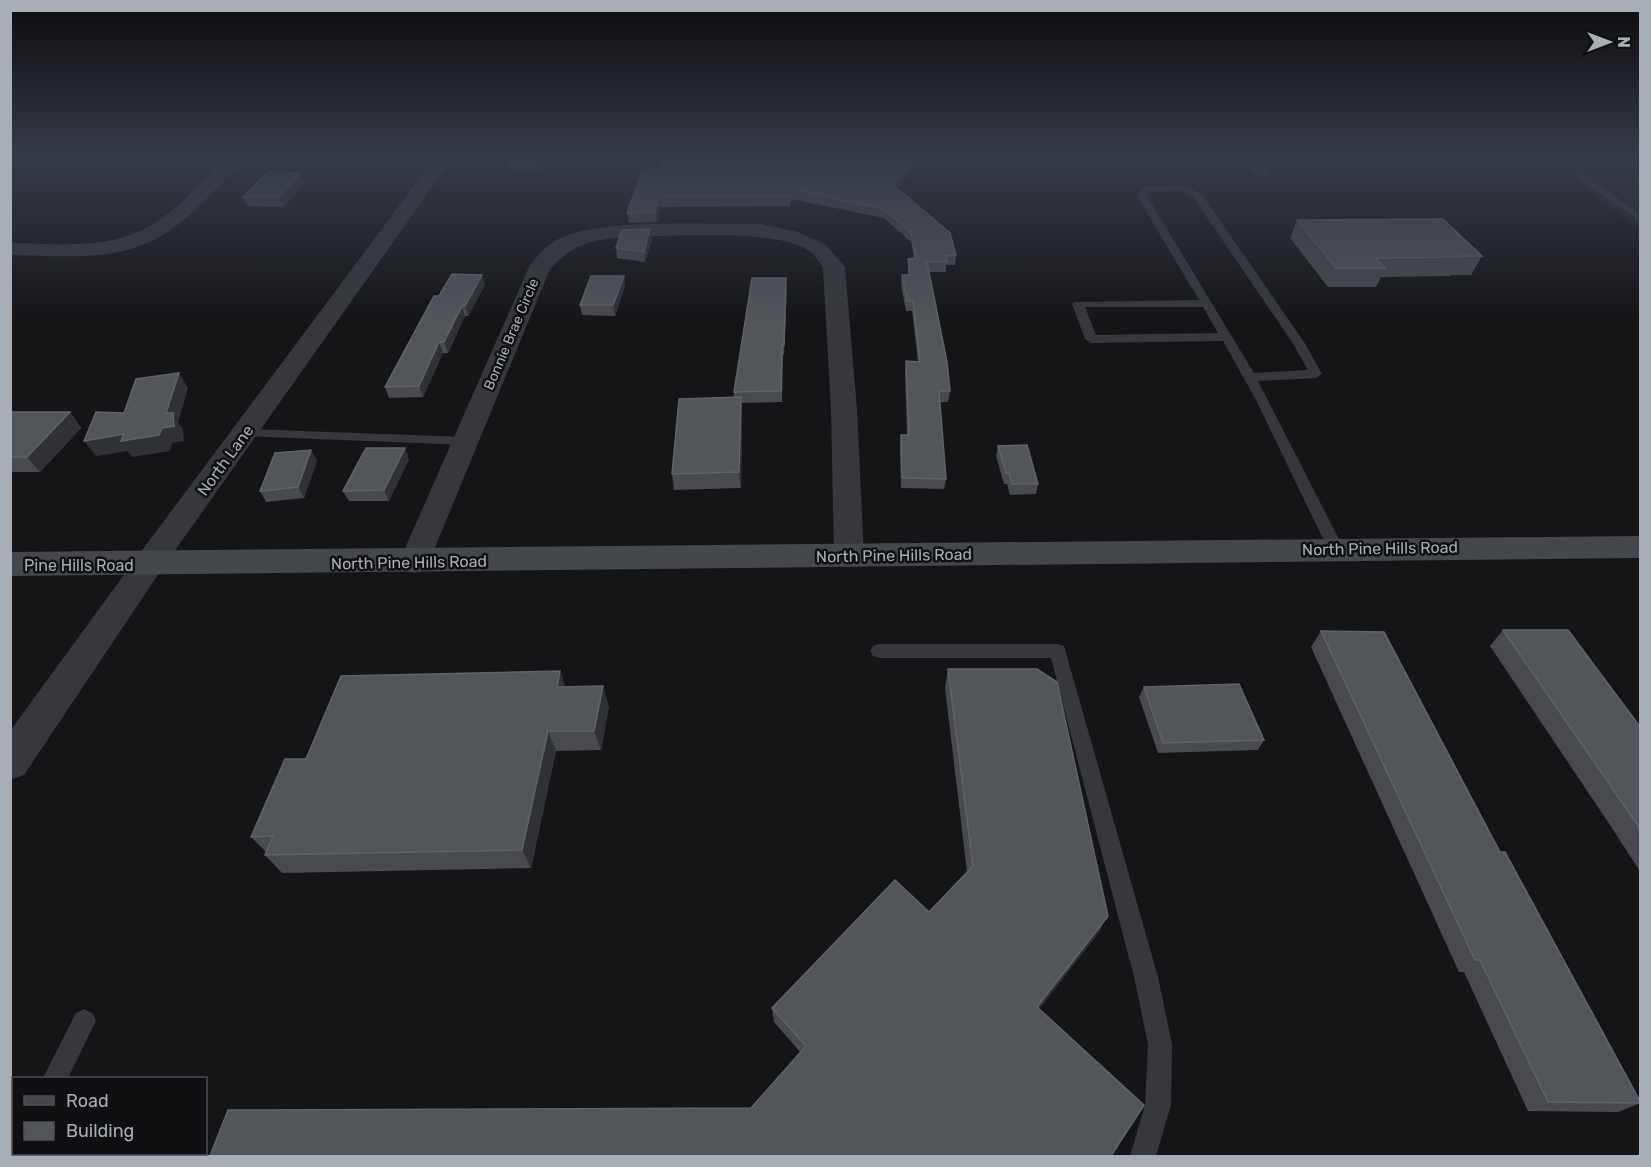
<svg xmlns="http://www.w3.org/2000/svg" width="1651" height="1167" viewBox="0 0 1651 1167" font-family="Rubik,sans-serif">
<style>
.built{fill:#212124}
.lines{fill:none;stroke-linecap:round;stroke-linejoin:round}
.service{fill:#36383c;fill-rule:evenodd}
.minor{fill:#36383c;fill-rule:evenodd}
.tertiary{fill:#36383c;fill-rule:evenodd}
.secondary{fill:#44474c;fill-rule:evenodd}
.wall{fill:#484a4f}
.shaded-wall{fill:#2f3134}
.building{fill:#52555a;stroke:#606368;stroke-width:1.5}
.labels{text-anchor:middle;stroke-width:5;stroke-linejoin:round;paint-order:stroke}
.far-street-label{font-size:14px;fill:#a7aeb6;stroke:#101012}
.street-label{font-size:16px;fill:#a7aeb6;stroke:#101012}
</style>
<rect width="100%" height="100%" fill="#151517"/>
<!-- built -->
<path class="built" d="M 1548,159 L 1640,159 L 1640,231 L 1572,177 Z"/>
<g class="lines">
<!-- service -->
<path class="service" d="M 1590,159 L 1600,159 L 1604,162 L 1640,162 L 1640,168 L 1587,169 L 1584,174 L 1640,214 L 1640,221 L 1576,177 L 1574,175 L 1580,165 L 1593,162 Z
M 1181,185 L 1201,193 L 1304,342 L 1322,374 L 1316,378 L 1258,381 L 1344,549 L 1342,553 L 1330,553 L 1328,549 L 1256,400 L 1223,341 L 1091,343 L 1085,339 L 1072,304 L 1074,302 L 1199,300 L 1137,196 L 1144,187 ZM 1180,191 L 1193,197 L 1292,342 L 1308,370 L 1254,373 L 1147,196 L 1150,192 ZM 1085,307 L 1203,307 L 1218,333 L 1096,335 Z
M 245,429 L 466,437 L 473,441 L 466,445 L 240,436 L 238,433 L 240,430 Z
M 879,644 L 1058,644 L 1064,646 L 1158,977 L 1172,1044 L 1171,1105 L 1156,1156 L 1130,1156 L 1145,1105 L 1148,1044 L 1134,977 L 1051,658 L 879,658 L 873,656 L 870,651 L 873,646 Z
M 84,1009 L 92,1013 L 96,1021 L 68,1078 L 43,1078 L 76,1013 Z
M 14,1142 L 14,1154 L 29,1154 L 28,1156 L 10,1156 L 10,1143 Z"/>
<!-- minor -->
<path class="minor" d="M 224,159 L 243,159 C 234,171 222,182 212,193 C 146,265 100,257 10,255 L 10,243 C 62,244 117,251 161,219 C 185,202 203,179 224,159 Z
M 1243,159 L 1261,159 L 1271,172 L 1268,176 C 1255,179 1250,169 1243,159 Z
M 760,224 L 798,232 L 825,244 L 845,267 L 857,409 L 864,556 L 860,564 L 849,567 L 838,564 L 834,556 L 831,409 L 823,268 C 820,263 816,257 812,253 C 781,226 657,237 614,238 C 581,243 573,246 550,269 L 429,562 L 425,570 L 414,573 L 403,570 L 399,562 L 529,267 C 535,258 546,246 555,241 C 593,217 712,225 760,224 Z"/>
<!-- tertiary -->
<path class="tertiary" d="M 434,159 L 452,159 L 159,573 L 24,775 L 10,780 L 10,731 L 137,557 Z"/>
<!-- secondary -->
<path class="secondary" d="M 1640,536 L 1640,558 L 10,576 L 10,552 Z"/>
</g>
<!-- wall -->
<path class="wall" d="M 510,159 L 546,159 L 541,170 L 511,170 L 508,161 Z
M 662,159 L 924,159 L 897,188 L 956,255 L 955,265 L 946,265 L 946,272 L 929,272 L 950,391 L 948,402 L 940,402 L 946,479 L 944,489 L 901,488 L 900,445 L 901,435 L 907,435 L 905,372 L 906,361 L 918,362 L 912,311 L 906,311 L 901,285 L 902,275 L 908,275 L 908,259 L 914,258 L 911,242 L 884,218 L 791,199 L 790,206 L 661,207 L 657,222 L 629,223 L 627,213 L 663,167 Z
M 305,182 L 283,207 L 247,206 L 243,197 Z
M 1297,220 L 1482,256 L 1471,275 L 1451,275 L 1450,276 L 1381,277 L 1376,287 L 1328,287 L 1290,238 Z
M 652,239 L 645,262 L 617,258 L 616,248 Z
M 624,276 L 625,286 L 615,316 L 582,315 L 580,305 Z
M 485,285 L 468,316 L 465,316 L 448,353 L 443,353 L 423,397 L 389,398 L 385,387 L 439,296 Z
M 787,288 L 784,355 L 783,355 L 782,402 L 741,403 L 742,412 L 741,488 L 674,490 L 672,474 L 734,397 L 734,392 Z
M 10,412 L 70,412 L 81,428 L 40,472 L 10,472 Z
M 998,446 L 1038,484 L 1036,494 L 1010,495 L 1007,484 L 1004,484 L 996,456 Z
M 409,459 L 389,501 L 349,501 L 343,491 Z
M 317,460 L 304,498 L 266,502 L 260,491 Z
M 1503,630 L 1641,728 L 1641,873 L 1612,828 L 1490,646 Z
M 1321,631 L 1500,852 L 1641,1103 L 1618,1112 L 1528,1111 L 1464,972 L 1459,972 L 1311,647 Z
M 948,669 L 1099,932 L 1039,1009 L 751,1108 L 800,1052 L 774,1022 L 772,1008 L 929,912 L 967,872 L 945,688 Z
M 566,687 L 609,706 L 601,750 L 556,751 L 531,868 L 282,873 L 265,855 L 266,852 L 251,837 L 306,759 Z
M 1144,687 L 1264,740 L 1258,750 L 1158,753 L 1139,697 Z"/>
<!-- shaded-wall -->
<path class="shaded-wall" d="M 539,159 L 546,159 L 541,170 L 538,161 Z
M 916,159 L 924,159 L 892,194 L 892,184 Z
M 301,173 L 305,182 L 283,207 L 279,197 Z
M 660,197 L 661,207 L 657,222 L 655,212 Z
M 650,229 L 652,239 L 645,262 L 644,252 Z
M 482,275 L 485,285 L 468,316 L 465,306 Z
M 624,276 L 625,286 L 615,316 L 613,305 Z
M 786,278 L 787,288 L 784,355 L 784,345 Z
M 462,306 L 465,316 L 448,353 L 444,342 Z
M 439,342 L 443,353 L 423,397 L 419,386 Z
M 179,373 L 188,388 L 178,422 L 183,429 L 184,441 L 172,443 L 170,451 L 132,457 L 128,451 L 96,456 L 84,441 L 124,434 L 166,413 Z
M 741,397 L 742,412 L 741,488 L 739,472 Z
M 70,412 L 81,428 L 40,472 L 27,457 Z
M 405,448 L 409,459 L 389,501 L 384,490 Z
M 311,450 L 317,460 L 304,498 L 298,487 Z
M 560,671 L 567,691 L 557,687 Z
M 603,686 L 609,706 L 601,750 L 594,731 Z
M 548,731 L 556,751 L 531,868 L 522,850 Z
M 1108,916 L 1099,932 L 1030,1021 L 1037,1007 Z"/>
<!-- building -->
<path class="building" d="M 510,159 L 539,159 L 538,161 L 508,161 Z
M 662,159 L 916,159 L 892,184 L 950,233 L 956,255 L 945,256 L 947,262 L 927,262 L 947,362 L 950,391 L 939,391 L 946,479 L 902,478 L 901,435 L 909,435 L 906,361 L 920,362 L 913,301 L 907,301 L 902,275 L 910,275 L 908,259 L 916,258 L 911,232 L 884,209 L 791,189 L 790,197 L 660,197 L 655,212 L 627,213 L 642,172 L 663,167 Z
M 268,172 L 301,173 L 279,197 L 243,197 Z
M 1443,219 L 1482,256 L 1459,256 L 1460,257 L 1376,258 L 1385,268 L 1336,268 L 1297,220 Z
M 650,229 L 644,252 L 616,248 L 622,230 Z
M 452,274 L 482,275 L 465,306 L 462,306 L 444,342 L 439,342 L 419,386 L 385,387 L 434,296 L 439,296 Z
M 591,276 L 624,276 L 613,305 L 580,305 Z
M 752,278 L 786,278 L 784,345 L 782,345 L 781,391 L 734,392 Z
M 179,373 L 166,413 L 173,413 L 174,426 L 162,428 L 159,435 L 121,441 L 124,434 L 84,441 L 96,412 L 124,413 L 136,379 Z
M 741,397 L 739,472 L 672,474 L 679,399 Z
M 10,412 L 70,412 L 27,457 L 10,457 Z
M 1027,445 L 1038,484 L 1012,484 L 1009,473 L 1006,473 L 998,446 Z
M 366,448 L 405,448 L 384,490 L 343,491 Z
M 311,450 L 298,487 L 260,491 L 275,453 Z
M 1503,630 L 1568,630 L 1641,728 L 1641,830 Z
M 1321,631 L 1384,632 L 1500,852 L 1505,852 L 1641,1103 L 1548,1102 L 1480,960 L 1475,960 Z
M 948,669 L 1037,669 L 1057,682 L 1108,916 L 1037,1007 L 1144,1105 L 1111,1156 L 210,1156 L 228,1110 L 751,1108 L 806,1046 L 772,1008 L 895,880 L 929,912 L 973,866 Z
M 560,671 L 557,687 L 603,686 L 594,731 L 548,731 L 522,850 L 265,855 L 273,836 L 251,837 L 285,759 L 306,759 L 341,676 Z
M 1239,684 L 1264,740 L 1163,743 L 1144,687 Z"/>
<!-- sky -->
<linearGradient id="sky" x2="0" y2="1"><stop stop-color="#0c0c0d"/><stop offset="0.49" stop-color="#353b47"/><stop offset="1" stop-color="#353b47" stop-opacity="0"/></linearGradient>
<rect width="1651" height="322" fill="url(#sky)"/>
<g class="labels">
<!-- far-street labels -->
<g class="far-street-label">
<text transform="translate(511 334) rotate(-67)" y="5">Bonnie Brae Circle</text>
</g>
<!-- street labels -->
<g class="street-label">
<text transform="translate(225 460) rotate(-54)" y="6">North Lane</text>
<text transform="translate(1380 548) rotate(-1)" y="6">North Pine Hills Road</text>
<text transform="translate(894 555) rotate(-1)" y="6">North Pine Hills Road</text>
<text transform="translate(409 562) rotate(-1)" y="6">North Pine Hills Road</text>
<text x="79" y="571">Pine Hills Road</text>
</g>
</g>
<!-- border -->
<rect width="1651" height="1167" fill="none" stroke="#a7aeb6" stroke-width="24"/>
<!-- legend -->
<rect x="12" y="1077" width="195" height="78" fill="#101012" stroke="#4c4f54" stroke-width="1.5"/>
<rect x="24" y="1096" width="30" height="9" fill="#44474c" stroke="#4c4f54" stroke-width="1.5"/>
<text x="66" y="1107" font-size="18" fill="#a7aeb6">Road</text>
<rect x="24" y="1122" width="30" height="18" fill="#52555a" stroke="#4c4f54" stroke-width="1.5"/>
<text x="66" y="1137" font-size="18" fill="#a7aeb6">Building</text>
<!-- north arrow -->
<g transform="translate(1609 42) rotate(90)" stroke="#101012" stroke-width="4.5" paint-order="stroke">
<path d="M0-4.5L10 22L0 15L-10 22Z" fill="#a7aeb6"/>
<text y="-9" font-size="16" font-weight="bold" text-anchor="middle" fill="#a7aeb6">N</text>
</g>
</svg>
